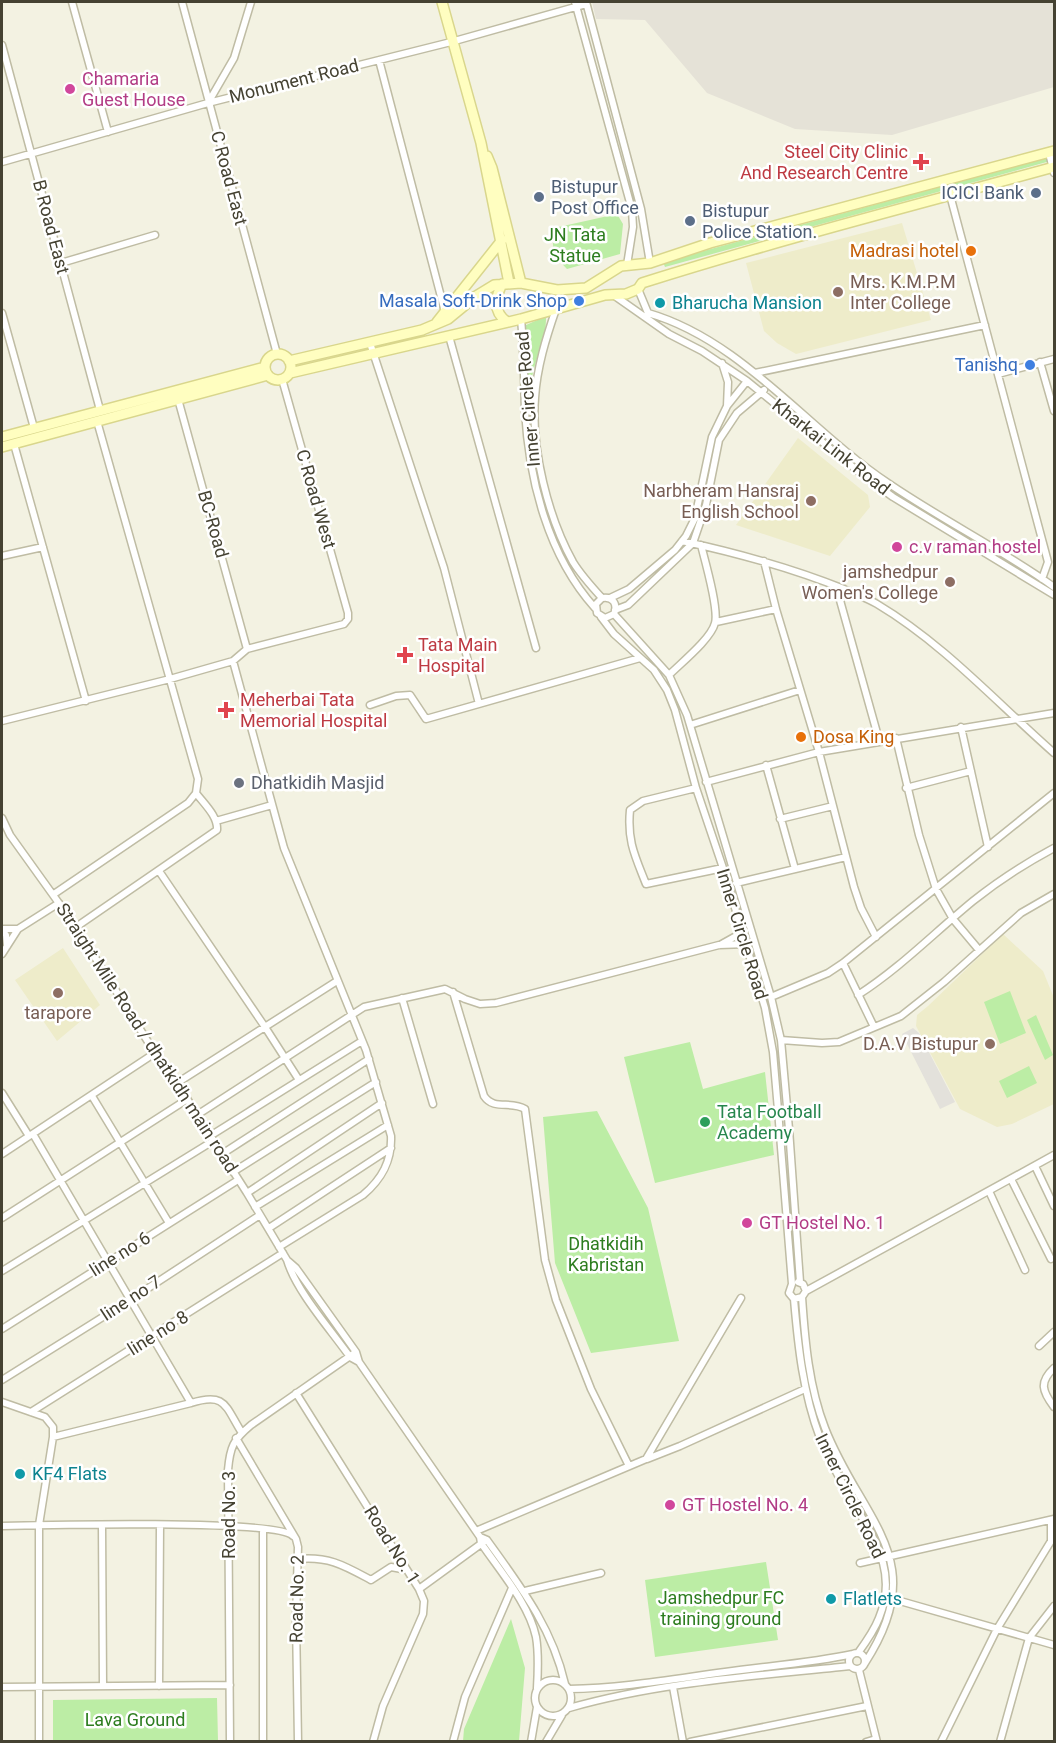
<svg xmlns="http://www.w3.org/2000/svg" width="1056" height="1743" viewBox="0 0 1056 1743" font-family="Roboto,sans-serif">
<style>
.industrial{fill:#e5e2d7}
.education{fill:#eeecca}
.green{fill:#bceda5}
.parking{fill:#e3e1db}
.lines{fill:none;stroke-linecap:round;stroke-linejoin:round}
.street-casing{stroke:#bfbca4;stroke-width:9}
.secondary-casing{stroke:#d9d68c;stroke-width:12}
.street{stroke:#fff;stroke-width:6}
.secondary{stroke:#fffec0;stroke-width:9}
.hotel-dot{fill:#d1479c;stroke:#fff;stroke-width:2}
.health-dot{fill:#e0444e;stroke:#fff;stroke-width:2}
.service-dot{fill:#5c6f8a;stroke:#fff;stroke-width:2}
.food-dot{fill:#e8710a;stroke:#fff;stroke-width:2}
.education-dot{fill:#8d6e63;stroke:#fff;stroke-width:2}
.shop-dot{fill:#3f7fe0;stroke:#fff;stroke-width:2}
.culture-dot{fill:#0f9aa8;stroke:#fff;stroke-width:2}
.worship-dot{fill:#6b7280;stroke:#fff;stroke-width:2}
.leisure-dot{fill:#2e9e5b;stroke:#fff;stroke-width:2}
.labels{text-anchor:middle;stroke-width:5;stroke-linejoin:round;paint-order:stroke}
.hotel-label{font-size:18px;fill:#b23c85;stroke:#fff;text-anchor:start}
.street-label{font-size:18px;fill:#454232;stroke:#fff}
.health-label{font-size:18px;fill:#be3a42;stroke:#fff;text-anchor:start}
.service-label{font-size:18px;fill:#4e5e75;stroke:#fff;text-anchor:start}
.park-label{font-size:18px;fill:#2d7d1f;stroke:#fff}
.food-label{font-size:18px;fill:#c56008;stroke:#fff;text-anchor:end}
.education-label{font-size:18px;fill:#785e54;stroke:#fff;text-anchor:end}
.shop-label{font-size:18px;fill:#366cbe;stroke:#fff;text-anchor:end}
.culture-label{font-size:18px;fill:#0d838f;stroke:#fff;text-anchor:start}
.worship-label{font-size:18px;fill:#5b616d;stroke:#fff;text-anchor:start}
.leisure-label{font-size:18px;fill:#27864d;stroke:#fff;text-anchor:start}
</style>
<rect width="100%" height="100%" fill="#f3f2e2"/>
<!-- industrial -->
<path class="industrial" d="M 592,2 L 1054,2 L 1054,87 L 892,135 L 795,129 L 707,93 L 645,20 L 596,19 Z"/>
<!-- education -->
<path class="education" d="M 902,223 L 931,320 L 796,354 L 777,343 L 764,331 L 746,263 Z
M 798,438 L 868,495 L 870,507 L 830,556 L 736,525 Z
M 1003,934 L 1043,971 L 1054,998 L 1054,1104 L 1012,1124 L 997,1127 L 960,1109 L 916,1026 L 917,1015 L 928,1006 Z
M 63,948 L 100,1005 L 57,1041 L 15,980 Z"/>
<!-- green -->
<path class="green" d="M 1054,156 L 1054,160 L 665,267 L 663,262 Z
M 617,214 L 623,224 L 620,254 L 567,269 C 553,255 551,247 554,228 Z
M 546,316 C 547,337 536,356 532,377 C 529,394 531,413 532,430 L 524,326 Z
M 1010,991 L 1026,1033 L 1000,1044 L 984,1002 Z
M 1036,1015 L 1053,1055 L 1045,1060 L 1027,1020 Z
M 690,1042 L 703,1089 L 765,1072 L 774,1155 L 655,1183 L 624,1057 Z
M 1029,1066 L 1037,1083 L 1007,1098 L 999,1081 Z
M 597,1111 L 648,1208 L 679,1341 L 591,1353 L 555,1263 L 543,1117 Z
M 766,1562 L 778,1640 L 655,1657 L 645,1580 Z
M 511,1619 L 525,1668 L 519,1741 L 463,1741 L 464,1729 Z
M 217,1698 L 218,1741 L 53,1741 L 53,1700 Z"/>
<!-- parking -->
<path class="parking" d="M 913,1028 L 919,1033 L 955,1102 L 940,1109 L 902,1034 Z"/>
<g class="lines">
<defs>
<path id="street" d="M 72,2 L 108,132
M 182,2 L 277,354
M 575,2 L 632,210 L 633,227 L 627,265
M 586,2 L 641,209 L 650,263
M 2,45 L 100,410
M 379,60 L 445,312
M 208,103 L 234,58 L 251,2
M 1049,153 L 1054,173
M 2,162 L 208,103 L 451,42 L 586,4
M 950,195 L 1048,562 L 1042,579
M 61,263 L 155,235
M 638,289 L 648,313 C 742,340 808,430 888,483 C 942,520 1001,549 1054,587
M 612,294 L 669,334 L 702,351 L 747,381 L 864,476 L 893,497 L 1054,595
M 556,309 C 546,338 537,367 535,398 C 531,449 548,517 573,562 C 581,575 591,586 602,598 C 613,596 618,604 614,614
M 2,313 L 34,428
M 521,319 C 524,350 524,381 525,411 C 529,480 548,556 595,608
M 449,336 L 536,648
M 370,343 L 444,568 L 479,704
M 1040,362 L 1054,411
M 755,373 L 985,325
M 998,374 L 1054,359
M 178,399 L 247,649
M 727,406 L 747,381
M 14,444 L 86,701
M 682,541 C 737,553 792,568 844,589 C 855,594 867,598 877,604 C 944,644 996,702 1054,753
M 2,556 L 43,547
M 764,561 L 776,609 L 819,752 L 854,887 L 861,908 L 876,937
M 836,586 L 879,740
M 602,598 L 596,604 L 597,613 L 605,618 L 614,614
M 610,598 L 629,589 L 675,550 L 686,536 L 695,518 L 712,437 L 727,406 L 728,382 L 722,363
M 615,610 L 628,605 L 693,543 L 706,505 L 719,440 L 737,413 L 764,390
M 614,614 L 669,675 L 687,715 L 771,997 L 781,1040 L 789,1129 L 800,1282
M 601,617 L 614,634 L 654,670 L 667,690 L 675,710 L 696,788 L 723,868 L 765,1008 L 773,1052 L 778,1110 L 792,1284 L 789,1293 L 794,1299 L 802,1297
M 716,622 L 776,609
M 233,661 L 284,848 L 366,1050 L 391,1136 C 392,1161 382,1179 363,1195 L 279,1247
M 669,675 C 681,663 711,639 715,623 C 719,609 705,561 701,545
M 370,705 L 396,696 L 410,695 L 426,719 L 640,658
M 2,721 L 170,679 L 233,661 L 247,649 L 344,624 L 348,619 L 348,613 L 282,379
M 690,725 L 800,690
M 961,727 L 988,847
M 896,738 L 919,835 L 936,889 L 953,919 L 979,950
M 766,765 L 795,869
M 706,782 L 819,752 L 1054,713
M 696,788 L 643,801 L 630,810 C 627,841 635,856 646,884 L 723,868
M 906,788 L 971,771
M 2,818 L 10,835 L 76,927 L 155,1053 L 177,1083 L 247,1193 L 287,1260 C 296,1291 331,1330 350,1357 L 359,1362
M 780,819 L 833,806
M 216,821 L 272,805
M 159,871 L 265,1027 L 299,1080
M 736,883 L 846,857
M 54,894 L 188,803 L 196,793 L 198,779 L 97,421
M 76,927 L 217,830 C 218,816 204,804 196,793
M 2,929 L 18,929
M 2,930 L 6,935 L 7,946
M 720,945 L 745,931
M 2,954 L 18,929 L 59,903
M 843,963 L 874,1027
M 453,992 L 484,1096 C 494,1111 511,1100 525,1109 L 545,1260 L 556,1300 L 591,1389 L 629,1466
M 858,995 C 900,968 934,933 973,901 C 998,881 1026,863 1054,848
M 771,997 L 828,973 L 843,963 L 1054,793
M 402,998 L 433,1104
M 781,1040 L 822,1043 L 839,1042 L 901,1016 L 944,982 L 1021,913 L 1054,894
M 177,1083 L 337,981
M 2,1093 L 29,1136
M 92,1096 L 169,1223
M 197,1115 L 364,1007 L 445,989 L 465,999 L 480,1004 L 496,1003 L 719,945 L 748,944
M 33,1134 L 191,1403 L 53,1437
M 210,1136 L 362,1041
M 2,1154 L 155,1053
M 222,1154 L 369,1059
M 1035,1166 L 1054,1206
M 233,1172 L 376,1082
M 1011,1179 L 1051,1259
M 989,1191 L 1025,1270
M 247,1193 L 382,1103
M 255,1207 L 388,1125
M 2,1218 L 186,1100
M 269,1228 L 391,1148
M 288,1261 L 296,1268 L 356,1352 L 359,1362 L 480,1537 L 481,1543 C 500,1571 529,1604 536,1637 C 539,1654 538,1671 537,1688
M 2,1271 L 213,1141
M 798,1282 L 803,1284 L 806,1291 L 802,1297 C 805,1341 809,1387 825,1428 C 861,1521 933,1559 865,1663
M 806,1291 L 1054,1155
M 794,1299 C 798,1346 803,1393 820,1438 C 829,1462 843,1484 856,1507 C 877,1544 897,1574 879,1618 C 874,1631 866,1642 858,1653
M 2,1329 L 238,1180
M 1039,1346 L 1054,1332
M 1054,1368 C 1039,1382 1042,1391 1054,1407
M 2,1380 L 130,1300 L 260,1215
M 296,1393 L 419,1589 L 424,1601 L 423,1614 L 383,1706 L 373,1742
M 2,1402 L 45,1417 L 53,1427 L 53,1437 L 39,1525 L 39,1742
M 191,1403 C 226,1392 225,1406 242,1433
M 31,1412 L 283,1253
M 236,1438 L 296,1539 L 298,1547 L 296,1620 L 298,1742
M 647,1459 L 680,1446 L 805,1389
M 102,1525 L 103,1686
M 2,1526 C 40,1525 276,1519 293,1536
M 263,1529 L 263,1742
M 476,1531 L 646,1459 L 741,1298
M 480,1537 L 487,1540 C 520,1586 552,1627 565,1684
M 298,1559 C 329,1556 345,1566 371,1580 L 391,1567 L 407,1570
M 860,1563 L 1054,1519
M 419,1589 L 485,1541
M 525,1591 L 601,1573
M 893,1599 L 1054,1645
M849 1661a8 8 0 1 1 16 0a8 8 0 1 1-16 0Z
M 859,1670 L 877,1742
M535 1698a18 18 0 1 1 36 0a18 18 0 1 1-36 0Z
M 159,1686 L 160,1525
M 2,1687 L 230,1685
M 673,1687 L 683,1742
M 569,1689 C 622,1688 673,1679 725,1672 C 768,1666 811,1663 853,1654
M 569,1708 C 660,1682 757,1676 850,1666
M 230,1742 L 228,1470 C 230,1447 233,1440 251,1425 L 353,1354
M 453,1742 L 465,1697 L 512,1588
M 531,1742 L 537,1707
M 546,1742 L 562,1715
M 690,1742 L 867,1706
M 866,1742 L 876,1739
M 941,1742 L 997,1629 L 1051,1541 L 1051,1520
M 1000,1742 L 1029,1638 L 1054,1606"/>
<path id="secondary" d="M 442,2 L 481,143 L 509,283
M 487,156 L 492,168 L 521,283
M 502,284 C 495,298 493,312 507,322
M 437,322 L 502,240
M265 367a13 13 0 1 1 26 0a13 13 0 1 1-26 0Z
M 289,361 L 422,330 L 448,319 L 476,296 L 494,285 L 521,283 L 557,290 L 586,288 L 621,266 L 650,263 L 710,243 L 1054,151
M 290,373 L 521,319 L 605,295 L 626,294 L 638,289 L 642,283 C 778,240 916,205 1054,167
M 2,437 L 265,367
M 2,447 L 268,375"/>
</defs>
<!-- street casing -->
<use href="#street" class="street-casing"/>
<!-- secondary casing -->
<use href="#secondary" class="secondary-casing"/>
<!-- street -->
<use href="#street" class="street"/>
<!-- secondary -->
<use href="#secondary" class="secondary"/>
</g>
<!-- markers -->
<g class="hotel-dot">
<circle cx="70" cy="89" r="6"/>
<circle cx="897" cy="547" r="6"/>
<circle cx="747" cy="1223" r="6"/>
<circle cx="670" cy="1505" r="6"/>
</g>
<g class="health-dot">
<path d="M918 153h6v6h6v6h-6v6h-6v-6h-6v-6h6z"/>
<path d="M402 646h6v6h6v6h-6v6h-6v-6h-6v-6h6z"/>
<path d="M223 701h6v6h6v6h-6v6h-6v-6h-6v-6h6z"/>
</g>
<g class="service-dot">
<circle cx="1036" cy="193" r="6"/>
<circle cx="539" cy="197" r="6"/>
<circle cx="690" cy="221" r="6"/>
</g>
<g class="food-dot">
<circle cx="971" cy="251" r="6"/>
<circle cx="801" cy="737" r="6"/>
</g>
<g class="education-dot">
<circle cx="838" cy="292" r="6"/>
<circle cx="811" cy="501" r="6"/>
<circle cx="950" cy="582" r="6"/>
<circle cx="58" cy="993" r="6"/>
<circle cx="990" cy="1044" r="6"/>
</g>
<g class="shop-dot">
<circle cx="579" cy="301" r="6"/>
<circle cx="1030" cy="365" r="6"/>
</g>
<g class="culture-dot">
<circle cx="660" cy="303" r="6"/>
<circle cx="20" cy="1474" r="6"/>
<circle cx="831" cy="1599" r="6"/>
</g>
<circle class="worship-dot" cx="239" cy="783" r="6"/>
<circle class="leisure-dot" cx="705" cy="1122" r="6"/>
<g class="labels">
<!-- hotel labels -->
<g class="hotel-label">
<text x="82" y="85">Chamaria<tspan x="82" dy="21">Guest House</tspan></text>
<text x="909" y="553">c.v raman hostel</text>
<text x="759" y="1229">GT Hostel No. 1</text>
<text x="682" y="1511">GT Hostel No. 4</text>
</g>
<!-- street labels -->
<g class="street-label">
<text transform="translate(294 81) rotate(-14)" y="6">Monument Road</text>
<text transform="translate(229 178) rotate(75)" y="6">C Road East</text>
<text transform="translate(51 227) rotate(75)" y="6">B Road East</text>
<text transform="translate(528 399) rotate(-95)" y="6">Inner Circle Road</text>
<text transform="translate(831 447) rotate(38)" y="6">Kharkai Link Road</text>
<text transform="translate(316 499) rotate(74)" y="6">C Road West</text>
<text transform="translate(213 524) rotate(74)" y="6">BC-Road</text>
<text transform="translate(742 934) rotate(73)" y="6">Inner Circle Road</text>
<text transform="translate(147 1038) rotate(57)" y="6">Straight Mile Road / dhatkidh main road</text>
<text transform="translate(120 1254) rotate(-32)" y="6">line no 6</text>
<text transform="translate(131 1298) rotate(-33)" y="6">line no 7</text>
<text transform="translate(158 1333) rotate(-32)" y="6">line no 8</text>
<text transform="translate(850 1496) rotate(64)" y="6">Inner Circle Road</text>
<text transform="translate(229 1515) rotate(-90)" y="6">Road No. 3</text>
<text transform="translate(392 1545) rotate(58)" y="6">Road No. 1</text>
<text transform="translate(297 1599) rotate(-89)" y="6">Road No. 2</text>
</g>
<!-- health labels -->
<g class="health-label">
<text x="908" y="158" text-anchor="end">Steel City Clinic<tspan x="908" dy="21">And Research Centre</tspan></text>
<text x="418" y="651">Tata Main<tspan x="418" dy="21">Hospital</tspan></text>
<text x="240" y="706">Meherbai Tata<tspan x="240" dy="21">Memorial Hospital</tspan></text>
</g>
<!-- service labels -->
<g class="service-label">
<text x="551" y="193">Bistupur<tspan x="551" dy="21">Post Office</tspan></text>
<text x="1024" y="199" text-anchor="end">ICICI Bank</text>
<text x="702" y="217">Bistupur<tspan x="702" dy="21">Police Station.</tspan></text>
</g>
<!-- park labels -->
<g class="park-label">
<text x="575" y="241">JN Tata<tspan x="575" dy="21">Statue</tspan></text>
<text x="606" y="1250">Dhatkidih<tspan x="606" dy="21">Kabristan</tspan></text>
<text x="721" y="1604">Jamshedpur FC<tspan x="721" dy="21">training ground</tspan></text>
<text x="135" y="1726">Lava Ground</text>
</g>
<!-- food labels -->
<g class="food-label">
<text x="959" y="257">Madrasi hotel</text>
<text x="813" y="743" text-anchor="start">Dosa King</text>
</g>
<!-- education labels -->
<g class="education-label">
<text x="850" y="288" text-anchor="start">Mrs. K.M.P.M<tspan x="850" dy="21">Inter College</tspan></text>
<text x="799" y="497">Narbheram Hansraj<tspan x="799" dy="21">English School</tspan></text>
<text x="938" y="578">jamshedpur<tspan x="938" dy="21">Women's College</tspan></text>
<text x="58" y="1019" text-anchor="middle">tarapore</text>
<text x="978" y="1050">D.A.V Bistupur</text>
</g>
<!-- shop labels -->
<g class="shop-label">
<text x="567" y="307">Masala Soft-Drink Shop</text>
<text x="1018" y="371">Tanishq</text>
</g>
<!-- culture labels -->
<g class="culture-label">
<text x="672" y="309">Bharucha Mansion</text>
<text x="32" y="1480">KF4 Flats</text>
<text x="843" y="1605">Flatlets</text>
</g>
<!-- worship labels -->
<g class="worship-label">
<text x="251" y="789">Dhatkidih Masjid</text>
</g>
<!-- leisure labels -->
<g class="leisure-label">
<text x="717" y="1118">Tata Football<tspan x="717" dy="21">Academy</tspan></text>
</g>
</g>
<!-- border -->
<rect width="1056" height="1743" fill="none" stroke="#454232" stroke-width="6"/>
</svg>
